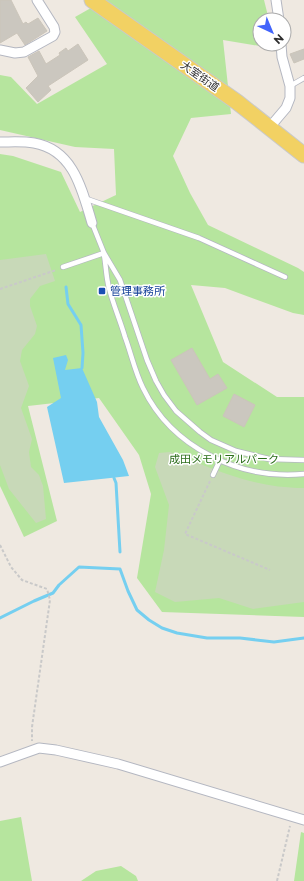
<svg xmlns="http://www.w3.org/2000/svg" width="304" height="881" viewBox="0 0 304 881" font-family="Montserrat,'Noto Sans JP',sans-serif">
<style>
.green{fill:#b6e59e}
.cemetery{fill:#c8d9b8}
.water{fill:#75cff0}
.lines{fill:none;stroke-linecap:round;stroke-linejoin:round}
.stream{stroke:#75cff0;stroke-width:3}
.building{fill:#cbc7bf;stroke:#cbc5ba}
.service-casing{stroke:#b4b7c1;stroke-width:6}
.minor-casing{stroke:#b4b7c1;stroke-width:11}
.primary-casing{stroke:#c9c9c9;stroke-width:17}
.path{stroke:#c9c9c9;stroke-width:2;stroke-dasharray:3 2;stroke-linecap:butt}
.service{stroke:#fff;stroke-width:4.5}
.minor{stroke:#fff;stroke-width:9}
.primary{stroke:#f2d163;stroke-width:15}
.transit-dot{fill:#1a4fb4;stroke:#fff;stroke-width:1.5}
.labels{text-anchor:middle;stroke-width:3;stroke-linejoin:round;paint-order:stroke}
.street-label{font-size:11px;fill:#2e2e2e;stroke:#fff}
.transit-label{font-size:11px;fill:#164399;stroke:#fff;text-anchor:start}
.park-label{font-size:11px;fill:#2c6e1b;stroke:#fff}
</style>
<rect width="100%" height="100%" fill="#efe9e1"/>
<!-- green -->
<path class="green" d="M 105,0 L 264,0 L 269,20 L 260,20 L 260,44 L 277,44 L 278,49 L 223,40 L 231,114 L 191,118 L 173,156 L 190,193 L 208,225 L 298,268 L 304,272 L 304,315 L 293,313 L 225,288 L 191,285 L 223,362 L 277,397 L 304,397 L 304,617 L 162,612 L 137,578 L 151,494 L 139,455 L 99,398 L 28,406 L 57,521 L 24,537 L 0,486 L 0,154 L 13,156 L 61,172 L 80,212 L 116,195 L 114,149 L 75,147 L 0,130 L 0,75 L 11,77 L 37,104 L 107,64 L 75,17 Z
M 21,817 L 32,881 L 0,881 L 0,821 Z
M 301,832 L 304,833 L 304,881 L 294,881 Z
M 121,866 L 136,876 L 138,881 L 81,881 L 96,871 Z"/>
<!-- cemetery -->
<path class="cemetery" d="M 46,254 L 55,281 L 40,286 L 30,299 L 30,306 L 37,326 L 35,334 L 22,350 L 20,361 L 29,386 L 21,408 L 32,439 L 29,452 L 31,467 L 39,475 L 43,486 L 46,519 L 36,523 L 9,489 L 0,465 L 0,260 Z
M 170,452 C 216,470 253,488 304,488 L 304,602 L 253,609 L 219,598 L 175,602 L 155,592 L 164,550 L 169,505 L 155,467 L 159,453 Z"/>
<!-- water -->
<path class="water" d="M 66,355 L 68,360 L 65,370 L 82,368 L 97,402 L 99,417 L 123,460 L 129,476 L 64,483 L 47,407 L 61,398 L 53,358 Z"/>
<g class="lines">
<!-- stream -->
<path class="stream" d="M 66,287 L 68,304 L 81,325 L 83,353 L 82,368
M 114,478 L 116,483 L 120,552
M 0,618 L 34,601 L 53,593 L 59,585 L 79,567 L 120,569 L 128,591 L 137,610 L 149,620 L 162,628 L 177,633 L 207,638 L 240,638 L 274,642 L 304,638"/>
</g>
<!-- building -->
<path class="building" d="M 0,0 L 11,0 L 23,24 L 26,22 L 28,24 L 38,18 L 47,31 L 25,45 L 17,33 L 0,43 Z
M 78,44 L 88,60 L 48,86 L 51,90 L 38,102 L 26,88 L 38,76 L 28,57 L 39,51 L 46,64 L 60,55 L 59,53 L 66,48 L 68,51 Z
M 304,49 L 304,59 L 294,63 L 290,54 Z
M 192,348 L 210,379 L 218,374 L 227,388 L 197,405 L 171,360 Z
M 234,394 L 255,405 L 244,427 L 223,416 Z"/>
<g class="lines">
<defs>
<path id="service" d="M 290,86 L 304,78
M 84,198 L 199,238 L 285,277
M 92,223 L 104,253 L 120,280 L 147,360 L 156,381 L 164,395 L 176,411 L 200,432 L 211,440 L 236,451 L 269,459 L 304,460
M 104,255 C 106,265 106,277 109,288 C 113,304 120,320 125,337 C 131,353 135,372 143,388 C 172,448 240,480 304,474
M 63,267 L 104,253
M 213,475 L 220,460"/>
<path id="minor" d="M 276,0 L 279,20
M 0,50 L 15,53 L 24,52 L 53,36 L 55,32 L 54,27 L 37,0
M 269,128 L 286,108 L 290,98 L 290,86 L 282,57 L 281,44
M 0,142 C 11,142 23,141 34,143 C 74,150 82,190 92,223
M 0,762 L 39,748 L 56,750 L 118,764 L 304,820"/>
<path id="primary" d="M 92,0 L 237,102 L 304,155"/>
</defs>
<!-- service casing -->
<use href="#service" class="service-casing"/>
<!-- minor casing -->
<use href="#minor" class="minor-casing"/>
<!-- primary casing -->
<use href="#primary" class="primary-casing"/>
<!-- path -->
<path class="path" d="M 0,289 L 56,270
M 210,481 L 185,534 L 270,570
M 0,545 L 11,567 L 22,580 L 47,589 L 50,600 L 32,727 L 32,741
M 277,881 L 290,826"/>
<!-- service -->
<use href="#service" class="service"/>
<!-- minor -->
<use href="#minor" class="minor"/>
<!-- primary -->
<use href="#primary" class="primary"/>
</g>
<!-- markers -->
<rect class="transit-dot" x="98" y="287" width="8" height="8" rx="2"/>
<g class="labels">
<!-- street labels -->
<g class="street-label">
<text transform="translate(200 76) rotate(35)" y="4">大室街道</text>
</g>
<!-- transit labels -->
<g class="transit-label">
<text x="110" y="295">管理事務所</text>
</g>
<!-- park labels -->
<g class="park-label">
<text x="224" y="463">成田メモリアルパーク</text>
</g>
</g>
<!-- north arrow -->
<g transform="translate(272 32) rotate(136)"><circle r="19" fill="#ffffff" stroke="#ababab"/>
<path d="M0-3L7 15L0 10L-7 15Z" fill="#4264fb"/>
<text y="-6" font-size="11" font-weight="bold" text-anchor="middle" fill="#2e2e2e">N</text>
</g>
</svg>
